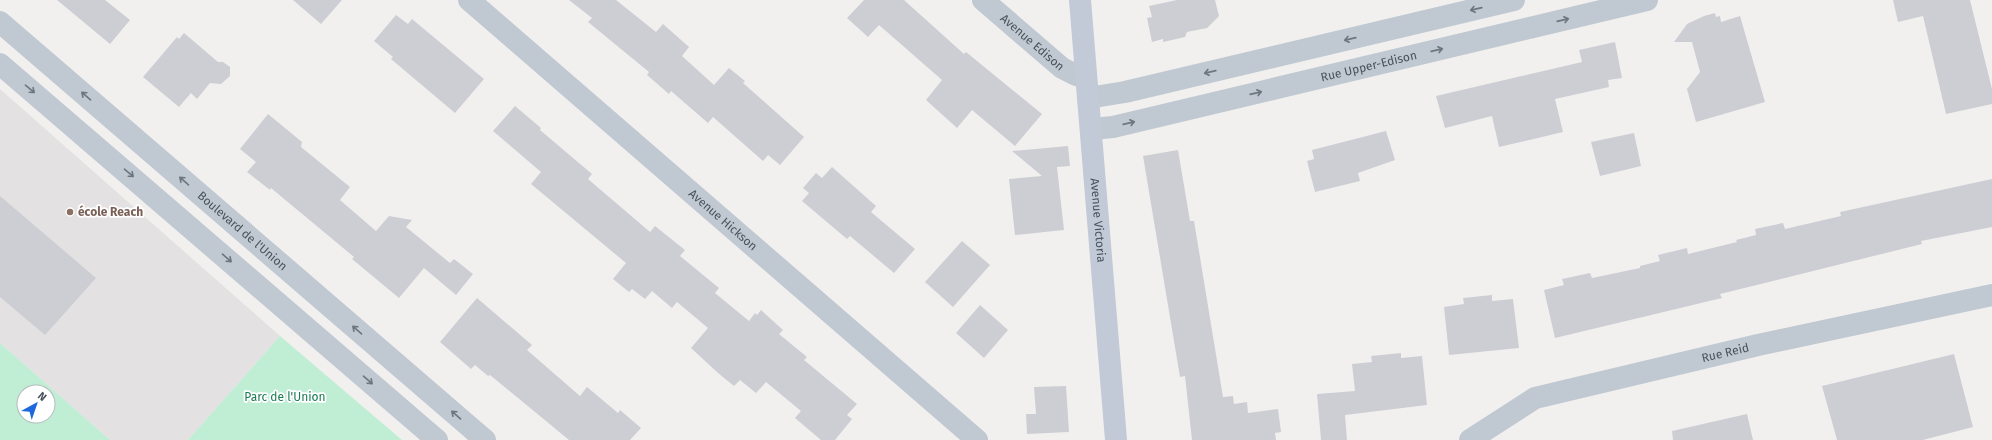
<svg xmlns="http://www.w3.org/2000/svg" width="1992" height="440" viewBox="0 0 1992 440" font-family="'Fira Sans',sans-serif">
<style>
.education{fill:#e3e1e1}
.green{fill:#bfeed4;fill-rule:evenodd}
.building{fill:#ccced4}
.lines{fill:none;stroke-linecap:round;stroke-linejoin:round}
.street{stroke:#c0c9d1;stroke-width:22}
.secondary{stroke:#c1cad6;stroke-width:22}
.oneway{stroke:#6c767f}
.education-dot{fill:#8d6e63;stroke:#fff;stroke-width:1.5}
.labels{text-anchor:middle;stroke-width:3.5;stroke-linejoin:round;paint-order:stroke}
.street-label{font-size:12px;fill:#48525c;stroke:#fff}
.education-label{font-size:12px;font-weight:bold;fill:#785e54;stroke:#fff;text-anchor:start}
.park-label{font-size:12px;fill:#1a7c51;stroke:#fff}
</style>
<rect width="100%" height="100%" fill="#f2f0ef"/>
<!-- education -->
<path class="education" d="M 0,89 L 280,336 L 188,440 L 110,440 L 0,343 Z"/>
<!-- green -->
<path class="green" d="M 280,336 L 402,440 L 188,440 Z
M 0,343 L 110,440 L 0,440 ZM 24,392 L 48,392 L 48,416 L 24,416 Z"/>
<!-- building -->
<path class="building" d="M 57,0 L 105,0 L 130,20 L 110,44 Z
M 293,0 L 342,0 L 321,24 Z
M 569,0 L 616,0 L 656,32 L 663,24 L 689,47 L 682,56 L 714,85 L 729,68 L 745,81 L 743,83 L 804,137 L 780,165 L 768,155 L 763,161 L 713,117 L 708,123 L 671,91 L 669,94 L 647,75 L 649,72 L 588,22 L 592,18 Z
M 864,0 L 904,0 L 964,54 L 966,52 L 1042,114 L 1015,146 L 972,110 L 957,128 L 926,100 L 942,80 L 879,25 L 868,37 L 847,18 Z
M 1177,0 L 1215,0 L 1219,16 L 1207,28 L 1187,32 L 1185,37 L 1163,42 L 1163,39 L 1152,42 L 1147,18 L 1152,17 L 1149,6 Z
M 1893,0 L 1970,0 L 1992,89 L 1992,104 L 1946,114 L 1923,16 L 1898,22 Z
M 1715,13 L 1716,17 L 1720,16 L 1721,22 L 1740,16 L 1765,102 L 1696,122 L 1687,89 L 1700,72 L 1692,42 L 1674,42 L 1687,24 L 1704,16 Z
M 396,15 L 408,24 L 412,19 L 484,79 L 455,113 L 391,59 L 393,57 L 374,41 Z
M 184,33 L 218,62 L 223,62 L 230,67 L 230,76 L 221,84 L 210,83 L 197,99 L 191,93 L 179,107 L 143,77 L 177,37 L 179,39 Z
M 1615,42 L 1622,78 L 1608,80 L 1609,87 L 1555,99 L 1563,132 L 1499,147 L 1492,116 L 1445,128 L 1436,96 L 1582,62 L 1579,50 Z
M 515,106 L 541,128 L 540,130 L 592,174 L 588,179 L 650,232 L 655,226 L 685,250 L 680,256 L 719,288 L 715,293 L 749,321 L 755,313 L 757,315 L 761,310 L 783,330 L 779,334 L 807,357 L 804,360 L 857,404 L 847,415 L 852,419 L 835,440 L 821,440 L 795,418 L 801,411 L 766,382 L 756,393 L 740,380 L 734,386 L 718,373 L 691,348 L 708,328 L 677,302 L 672,308 L 652,291 L 645,299 L 632,289 L 629,292 L 613,279 L 626,263 L 531,184 L 541,172 L 493,131 Z
M 268,114 L 302,142 L 301,147 L 350,187 L 340,200 L 376,231 L 389,216 L 412,220 L 406,227 L 450,263 L 454,259 L 473,274 L 456,295 L 424,268 L 399,298 L 352,259 L 354,257 L 271,188 L 270,190 L 247,172 L 256,162 L 240,149 Z
M 1386,131 L 1395,160 L 1358,173 L 1360,181 L 1315,192 L 1307,161 L 1314,159 L 1312,150 Z
M 1634,133 L 1641,166 L 1600,176 L 1591,142 Z
M 1068,146 L 1070,166 L 1057,167 L 1064,230 L 1015,235 L 1009,179 L 1042,176 L 1012,151 Z
M 1178,150 L 1190,221 L 1194,221 L 1223,397 L 1233,396 L 1234,404 L 1247,402 L 1248,413 L 1278,409 L 1281,432 L 1275,433 L 1276,440 L 1192,440 L 1185,376 L 1180,377 L 1143,156 Z
M 832,167 L 876,206 L 871,212 L 915,249 L 894,273 L 850,236 L 847,239 L 802,201 L 809,193 L 803,188 L 816,173 L 822,178 Z
M 1992,179 L 1992,227 L 1921,241 L 1922,244 L 1720,294 L 1722,298 L 1555,338 L 1544,290 L 1564,285 L 1562,279 L 1590,273 L 1592,278 L 1640,268 L 1640,266 L 1660,261 L 1658,255 L 1687,248 L 1688,254 L 1737,242 L 1736,240 L 1756,235 L 1755,229 L 1783,223 L 1785,229 L 1841,216 L 1840,212 Z
M 0,196 L 96,278 L 45,335 L 0,297 Z
M 962,241 L 990,265 L 953,307 L 925,282 Z
M 1492,295 L 1492,301 L 1513,299 L 1519,348 L 1449,355 L 1444,307 L 1464,304 L 1463,298 Z
M 477,298 L 532,345 L 527,350 L 580,396 L 587,387 L 618,413 L 620,410 L 641,428 L 630,440 L 569,440 L 490,375 L 488,376 L 475,365 L 471,369 L 440,342 Z
M 980,305 L 1008,330 L 984,358 L 956,333 Z
M 1401,353 L 1401,358 L 1422,356 L 1427,405 L 1345,415 L 1347,440 L 1321,440 L 1317,394 L 1355,391 L 1352,364 L 1372,362 L 1371,356 Z
M 1954,354 L 1973,427 L 1923,440 L 1837,440 L 1822,386 Z
M 1066,386 L 1069,432 L 1027,434 L 1026,414 L 1036,414 L 1034,387 Z
M 1747,414 L 1753,440 L 1673,440 L 1672,431 Z"/>
<g class="lines">
<!-- street -->
<g class="street">
<path id="s1" d="M 469,0 L 977,440"/>
<path id="s2" d="M 983,0 L 1062,68 L 1076,75 L 1086,76"/>
<path id="s3" d="M 0,22 L 485,440"/>
<path d="M 0,64 L 437,440"/>
<path d="M 1088,98 L 1125,92 L 1514,0"/>
<path id="s4" d="M 1091,129 L 1113,127 L 1647,0"/>
<path id="s5" d="M 1470,440 L 1535,398 L 1758,345 L 1992,295"/>
</g>
<!-- secondary -->
<path class="secondary" id="s6" d="M 1080,0 L 1116,440"/>
</g>
<!-- one-way arrows -->
<defs><path id="oneway-shaft" d="M-6 0H5M1.5-3L5.5 0L1.5 3" fill="none" stroke-width="1.6" stroke-linecap="round" stroke-linejoin="round"/></defs>
<g class="oneway">
<use href="#oneway-shaft" transform="translate(1476 9) rotate(167)"/>
<use href="#oneway-shaft" transform="translate(1563 20) rotate(-13)"/>
<use href="#oneway-shaft" transform="translate(1350 39) rotate(167)"/>
<use href="#oneway-shaft" transform="translate(1437 50) rotate(-13)"/>
<use href="#oneway-shaft" transform="translate(1210 72) rotate(167)"/>
<use href="#oneway-shaft" transform="translate(30 89) rotate(40)"/>
<use href="#oneway-shaft" transform="translate(1256 93) rotate(-13)"/>
<use href="#oneway-shaft" transform="translate(86 96) rotate(-139)"/>
<use href="#oneway-shaft" transform="translate(1129 123) rotate(-13)"/>
<use href="#oneway-shaft" transform="translate(129 173) rotate(40)"/>
<use href="#oneway-shaft" transform="translate(184 181) rotate(-139)"/>
<use href="#oneway-shaft" transform="translate(227 258) rotate(41)"/>
<use href="#oneway-shaft" transform="translate(357 330) rotate(-139)"/>
<use href="#oneway-shaft" transform="translate(368 380) rotate(41)"/>
<use href="#oneway-shaft" transform="translate(456 415) rotate(-139)"/>
</g>
<!-- markers -->
<circle class="education-dot" cx="70" cy="212" r="4"/>
<g class="labels">
<!-- street labels -->
<g class="street-label">
<text dy="4" stroke="none"><textPath href="#s2" startOffset="65">Avenue Edison</textPath></text>
<text dy="4" stroke="none"><textPath href="#s4" startOffset="285">Rue Upper-Edison</textPath></text>
<text dy="4" stroke="none"><textPath href="#s1" startOffset="336">Avenue Hickson</textPath></text>
<text dy="4" stroke="none"><textPath href="#s6" startOffset="221">Avenue Victoria</textPath></text>
<text dy="4" stroke="none"><textPath href="#s3" startOffset="320">Boulevard de l'Union</textPath></text>
<text dy="4" stroke="none"><textPath href="#s5" startOffset="273">Rue Reid</textPath></text>
</g>
<!-- education labels -->
<g class="education-label">
<text x="78" y="216">école Reach</text>
</g>
<!-- park labels -->
<g class="park-label">
<text x="285" y="401">Parc de l'Union</text>
</g>
</g>
<!-- north arrow -->
<g transform="translate(36 404) rotate(40)"><circle r="19" fill="#ffffff" stroke="#b6babe"/>
<path d="M0-3L7 15L0 10L-7 15Z" fill="#1e67dd"/>
<text y="-6" font-size="11" font-weight="bold" text-anchor="middle" fill="#48525c">N</text>
</g>
</svg>
